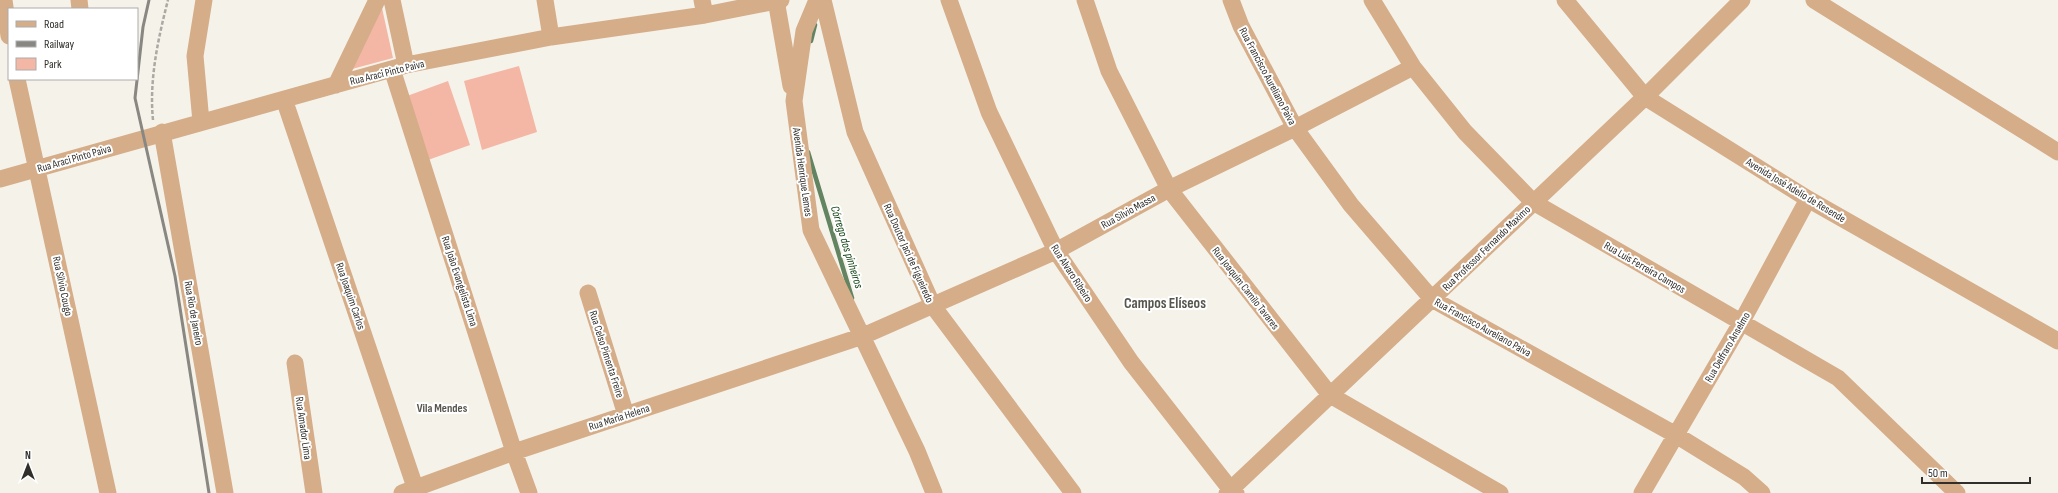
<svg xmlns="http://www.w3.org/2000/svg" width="2058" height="493" viewBox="0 0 2058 493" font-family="'Sofia Sans Condensed',sans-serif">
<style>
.green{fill:#f4b7a5}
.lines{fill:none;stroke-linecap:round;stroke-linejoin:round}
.stream{stroke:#638460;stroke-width:4.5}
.path{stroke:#aba9a3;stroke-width:2.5;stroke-dasharray:4 2;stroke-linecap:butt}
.minor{stroke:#d5ad89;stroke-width:17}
.rail{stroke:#898782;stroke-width:3}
.labels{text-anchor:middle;stroke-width:4;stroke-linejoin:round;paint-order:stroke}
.street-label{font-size:11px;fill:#302f2c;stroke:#fff}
.water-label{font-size:12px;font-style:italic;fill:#0f4210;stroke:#fff}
.neighbourhood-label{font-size:12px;font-weight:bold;fill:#57554e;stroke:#fff}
.district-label{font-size:15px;font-weight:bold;fill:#57554e;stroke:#fff}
</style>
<rect width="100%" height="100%" fill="#f5f2ea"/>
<!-- green -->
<path class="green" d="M 382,8 L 393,58 L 352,69 Z
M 519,66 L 537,132 L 482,150 L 464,81 Z
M 448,81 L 470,145 L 428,160 L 407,96 Z"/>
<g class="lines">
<!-- stream -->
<path class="stream" d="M 811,41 L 815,25
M 808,152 L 852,298"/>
<!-- path -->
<path class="path" d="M 153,120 C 149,80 158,39 168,0"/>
<!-- minor -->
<path class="minor" d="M 4,0 L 9,36
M 79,0 L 80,9
M 392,0 L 406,65
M 545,0 L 551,37
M 702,0 L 705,15
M 776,0 L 791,86
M 817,0 L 804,31 L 794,101 L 811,230 L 917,451 L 934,493
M 823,0 L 855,132 L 933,306 L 1073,493
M 949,0 L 989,112 L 1056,251 L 1131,362 L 1231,490 L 1236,493
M 1085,0 L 1109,71 L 1169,189 L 1330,395 L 1500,493
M 1231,0 L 1241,26 L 1295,128 L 1351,205 L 1432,299 L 1676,435 L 1744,477 L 1762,493
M 1372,0 L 1413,67 L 1465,132 L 1533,202 L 1838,378 L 1957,493
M 1565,0 L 1645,97 L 1808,199 L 2058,341
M 1814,0 L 2058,152
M 392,69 L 514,452 L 529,493
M 17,79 L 108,493
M 336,85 L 377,0
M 284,99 L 417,493
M 201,122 L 195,56 L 204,0
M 162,132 L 225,493
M 0,179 L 406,65 L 551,37 L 705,15 L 781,0
M 588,293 L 626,415
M 295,363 L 314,493
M 402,493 L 514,452 L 863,336 L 1056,251 L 1169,189 L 1295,128 L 1413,67
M 1227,493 L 1645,97 L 1742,0
M 1642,493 L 1741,323 L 1808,199"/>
<!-- rail -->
<path class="rail" d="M 149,0 L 143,27 L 135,98 L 175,276 L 209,493"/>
</g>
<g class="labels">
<!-- street labels -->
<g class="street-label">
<text transform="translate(387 72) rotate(-14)" y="4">Rua Araci Pinto Paiva</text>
<text transform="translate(1268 76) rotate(62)" y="4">Rua Francisco Aureliano Paiva</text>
<text transform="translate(74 158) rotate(-16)" y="4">Rua Araci Pinto Paiva</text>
<text transform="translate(803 172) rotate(82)" y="4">Avenida Henrique Lemes</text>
<text transform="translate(1796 190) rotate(31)" y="4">Avenida José Adelio de Resende</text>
<text transform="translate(1128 211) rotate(-29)" y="4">Rua Silvio Massa</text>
<text transform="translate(1486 248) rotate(-44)" y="4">Rua Professor Fernando Maximo</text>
<text transform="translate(909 253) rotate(66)" y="4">Rua Doutor Jaci de Figueiredo</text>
<text transform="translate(1645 267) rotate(30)" y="4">Rua Luis Ferreira Campos</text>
<text transform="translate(1072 273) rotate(57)" y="4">Rua Alvaro Ribeiro</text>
<text transform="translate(460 281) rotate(72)" y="4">Rua João Evangelista Lima</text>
<text transform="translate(63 286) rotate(78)" y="4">Rua Silvio Cougo</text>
<text transform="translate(1246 288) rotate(52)" y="4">Rua Joaquim Camilo Tavares</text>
<text transform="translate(351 296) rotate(71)" y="4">Rua Joaquim Carlos</text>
<text transform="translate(194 313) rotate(80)" y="4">Rua Rio de Janeiro</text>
<text transform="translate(1483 327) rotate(29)" y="4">Rua Francisco Aureliano Paiva</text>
<text transform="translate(1727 347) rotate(-60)" y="4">Rua Delfraro Anselmo</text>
<text transform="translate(607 354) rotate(72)" y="4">Rua Celso Pimenta Freire</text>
<text transform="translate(619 417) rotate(-18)" y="4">Rua Maria Helena</text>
<text transform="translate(304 428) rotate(82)" y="4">Rua Amador Lima</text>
</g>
<!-- water labels -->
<g class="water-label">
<text transform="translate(847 247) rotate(73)" y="4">Córrego dos pinheiros</text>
</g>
<!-- neighbourhood labels -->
<g class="neighbourhood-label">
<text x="442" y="412">Vila Mendes</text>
</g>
<!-- district labels -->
<g class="district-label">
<text x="1165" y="308">Campos Elíseos</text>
</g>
</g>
<!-- legend -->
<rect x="8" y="8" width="130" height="72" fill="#ffffff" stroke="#acacab"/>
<rect x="16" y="21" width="20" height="6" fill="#d5ad89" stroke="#acacab"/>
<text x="44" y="28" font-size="12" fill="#302f2c">Road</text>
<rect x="16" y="41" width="20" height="6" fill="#898782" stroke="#acacab"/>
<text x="44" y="48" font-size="12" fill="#302f2c">Railway</text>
<rect x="16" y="58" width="20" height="12" fill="#f4b7a5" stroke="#acacab"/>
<text x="44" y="68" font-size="12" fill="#302f2c">Park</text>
<!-- north arrow -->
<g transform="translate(28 465)" stroke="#ffffff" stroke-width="3" paint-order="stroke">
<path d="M0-3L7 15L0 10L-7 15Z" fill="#302f2c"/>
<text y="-6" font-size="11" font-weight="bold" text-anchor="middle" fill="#302f2c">N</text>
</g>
<!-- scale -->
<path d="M1922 477v6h108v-6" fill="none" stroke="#302f2c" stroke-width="2"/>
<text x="1928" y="477" font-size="12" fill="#302f2c" stroke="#ffffff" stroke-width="3" paint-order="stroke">50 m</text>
</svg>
